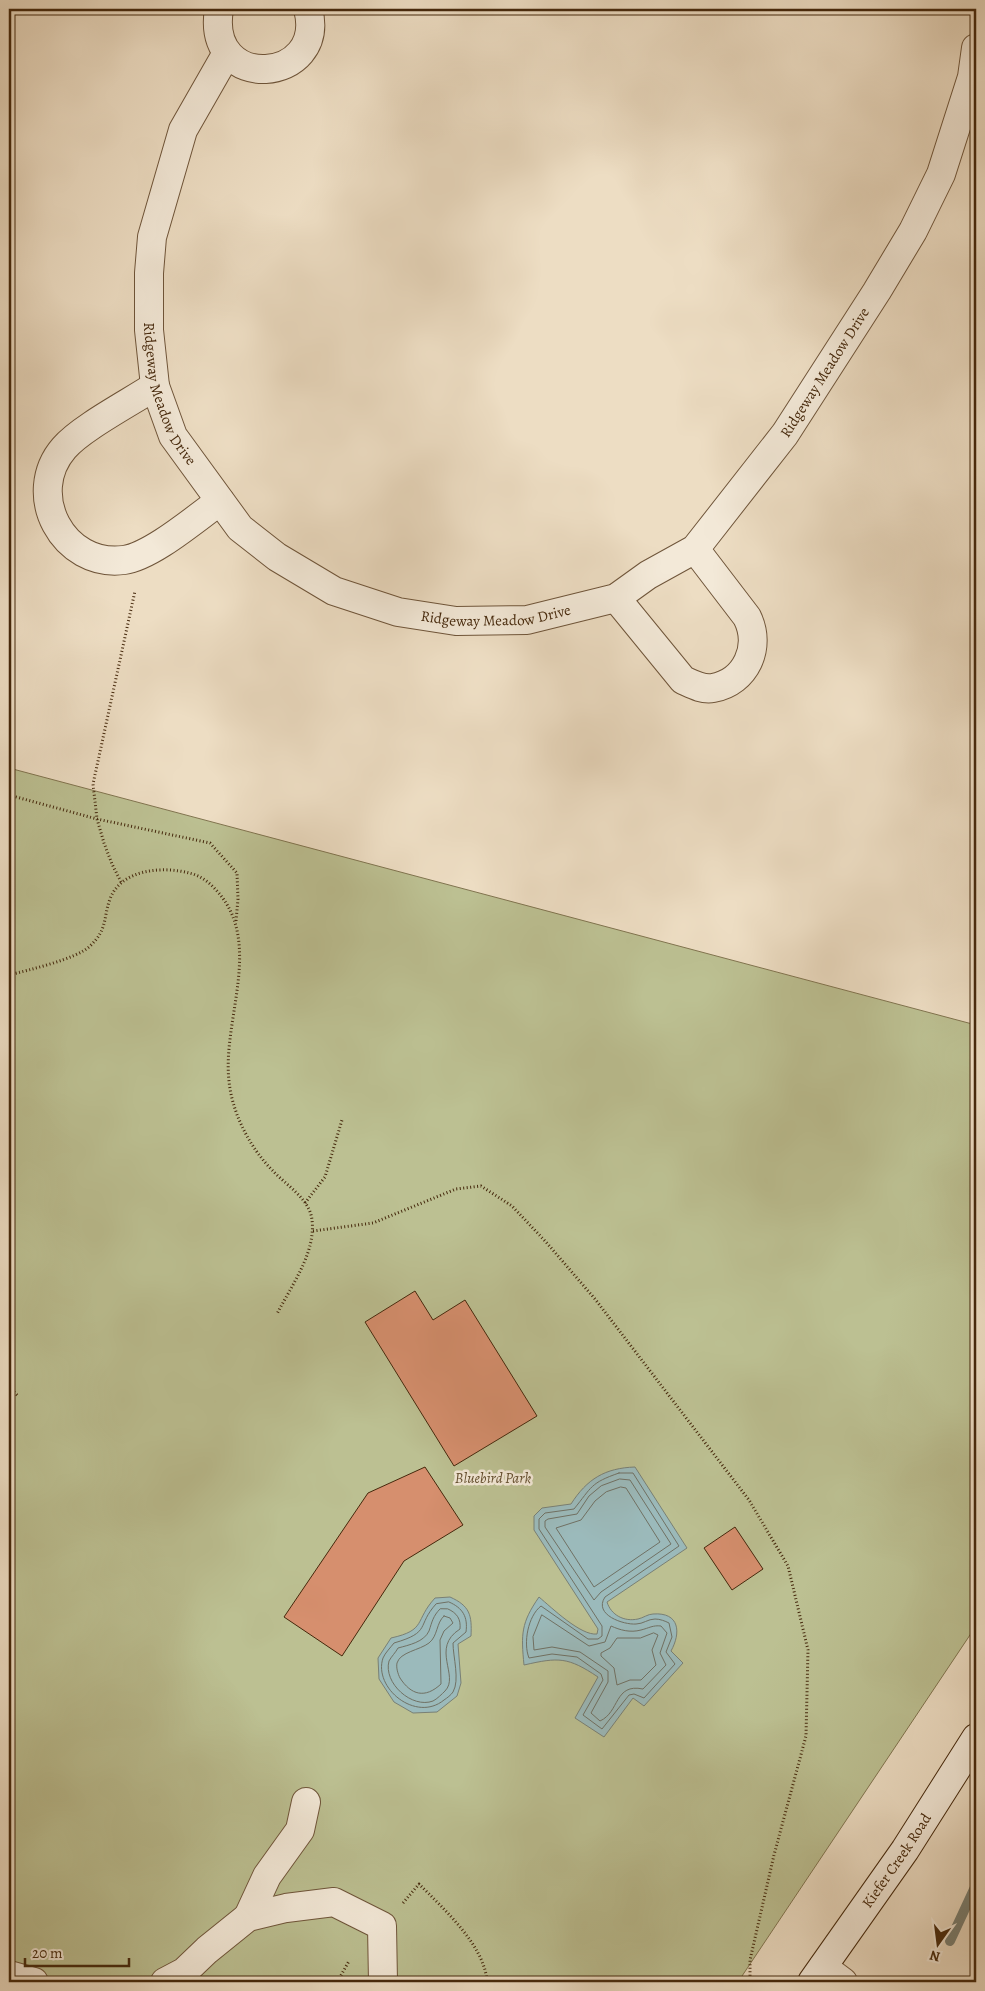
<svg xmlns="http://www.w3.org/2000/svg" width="985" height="1991" viewBox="0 0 985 1991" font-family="Alegreya,serif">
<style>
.green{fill:#bcc092;stroke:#80744f}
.water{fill:#9bbabb;stroke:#798075}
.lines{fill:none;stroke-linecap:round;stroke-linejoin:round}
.shore{stroke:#707164;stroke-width:1}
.stream{stroke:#798075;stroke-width:10}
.building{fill:#d68f6e;stroke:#45280c}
.street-casing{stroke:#6f553a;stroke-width:30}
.secondary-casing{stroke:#45280c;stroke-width:30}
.path{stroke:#45280c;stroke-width:3;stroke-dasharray:1 2.5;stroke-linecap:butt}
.street{stroke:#f3e9d8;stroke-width:28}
.secondary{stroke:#f3e9d8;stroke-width:28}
.labels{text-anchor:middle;stroke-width:5;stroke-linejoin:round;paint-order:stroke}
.street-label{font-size:15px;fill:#45280c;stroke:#f3e9d8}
.park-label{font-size:15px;font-style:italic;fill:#634e2e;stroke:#f3e9d8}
</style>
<rect width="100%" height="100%" fill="#edddc3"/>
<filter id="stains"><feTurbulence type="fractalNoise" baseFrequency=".004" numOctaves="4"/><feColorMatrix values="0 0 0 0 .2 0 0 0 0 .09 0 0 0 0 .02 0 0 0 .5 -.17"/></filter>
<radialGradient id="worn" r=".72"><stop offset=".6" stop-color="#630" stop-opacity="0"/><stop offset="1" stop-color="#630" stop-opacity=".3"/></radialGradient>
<!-- green -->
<path class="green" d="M 9,768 L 976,1025 L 976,1626 L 738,1982 L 9,1982 Z"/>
<!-- water -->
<path class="water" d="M 635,1467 L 687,1548 L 607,1602 C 611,1615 624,1622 638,1619 C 643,1618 648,1614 653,1614 C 680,1612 681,1633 671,1651 L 683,1663 L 644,1706 L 633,1698 L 604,1737 L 575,1718 L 598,1677 C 568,1657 559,1657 524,1665 C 521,1634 521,1623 539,1597 C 552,1608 581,1636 597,1634 L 598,1629 L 534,1530 L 534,1516 L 542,1508 L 571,1504 C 587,1479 605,1468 635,1467 Z
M 450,1597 C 470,1606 472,1615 471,1636 L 458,1644 L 461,1683 L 457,1696 L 437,1712 L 413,1713 L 394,1702 L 379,1679 L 378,1658 L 391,1638 C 427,1630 414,1621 435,1598 Z"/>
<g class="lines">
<!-- shore -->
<path class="shore" d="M 619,1473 L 633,1473 L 679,1546 L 605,1597 C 593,1615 624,1625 636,1624 C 643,1624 648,1619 655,1619 C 660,1619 665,1621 669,1623 L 672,1637 L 666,1652 L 675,1664 L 644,1698 L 634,1694 L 629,1695 L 602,1729 L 583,1715 L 603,1680 L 601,1674 L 577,1657 L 552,1654 L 529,1658 C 523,1643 528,1616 541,1606 L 588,1639 L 598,1639 L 602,1636 L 602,1626 L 539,1529 L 539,1519 L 545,1513 L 574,1509 C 592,1487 590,1483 619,1473 Z
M 620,1479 L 630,1480 L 671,1544 L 601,1592 L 594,1600 L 545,1527 L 545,1521 L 548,1519 L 577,1514 L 589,1496 L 601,1486 Z
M 621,1487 L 626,1488 L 660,1542 L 594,1587 L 556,1528 L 581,1520 L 595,1501 L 606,1492 Z
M 449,1602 C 463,1608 468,1617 466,1632 L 453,1643 C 453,1657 460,1680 453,1692 C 451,1695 447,1698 444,1700 C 416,1723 373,1688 383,1658 C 385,1653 391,1647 394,1643 C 432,1632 416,1626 436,1604 Z
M 448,1609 C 457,1613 461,1619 460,1629 C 430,1648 460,1676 445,1691 C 442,1694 437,1699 433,1701 C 412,1709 383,1683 389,1661 C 391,1657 396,1652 398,1648 C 409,1645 424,1642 429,1631 C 432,1622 433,1616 440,1609 Z
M 542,1615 L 589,1646 L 605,1642 L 611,1626 C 620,1630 630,1633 641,1630 C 649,1628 653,1625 661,1626 L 667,1633 L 660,1653 L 666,1665 L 643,1689 C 614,1683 620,1712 600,1721 L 591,1713 L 608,1682 L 608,1671 L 580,1652 L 552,1647 L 534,1650 L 533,1637 Z
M 444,1616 L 450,1618 L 453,1623 L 444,1631 L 440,1640 L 441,1684 C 425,1699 411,1695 400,1678 C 398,1674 396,1668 397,1663 C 400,1652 420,1650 429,1643 C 438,1636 436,1623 444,1616 Z
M 654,1633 L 658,1635 L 652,1650 L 656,1665 L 641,1680 L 630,1680 L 617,1685 L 614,1668 L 601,1656 L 601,1653 L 610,1648 L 617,1638 L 640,1638 Z"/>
<!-- stream -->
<path class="stream" d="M 950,1941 L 976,1885"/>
</g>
<!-- building -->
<path class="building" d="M 415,1291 L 433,1320 L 465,1300 L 537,1416 L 454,1466 L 365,1322 Z
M 425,1467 L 463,1525 L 404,1561 L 342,1656 L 284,1617 L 368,1493 Z
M 735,1527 L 763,1569 L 732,1590 L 704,1548 Z"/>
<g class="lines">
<defs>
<g id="street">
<path d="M 219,9 C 205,94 328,84 308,9"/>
<path id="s1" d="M 227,53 L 183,130 L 152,237 L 149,273 L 149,330 L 155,386 L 173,436 L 240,528 L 277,557 L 334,591 L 398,612 L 456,621 L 527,620 L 616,598 L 648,575 L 695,549 L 785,434 L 877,291 L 913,231 L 941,174 L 972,77 L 976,48"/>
<path d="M 155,386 C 131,402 81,428 64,448 C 24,494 63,568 124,560 C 152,556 196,518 220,501"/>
<path d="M 616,598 L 683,680 C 692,684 702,690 713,688 C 746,682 762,647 747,617 L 695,549"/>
<path d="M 248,1917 L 267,1876 L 300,1830 L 306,1802"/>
<path d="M 823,1967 L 843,1982"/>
<path d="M 9,1975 L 34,1982"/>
<path d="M 165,1982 L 184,1972 L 207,1950 L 248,1917 L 286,1908 L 334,1902 L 382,1926 L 383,1982"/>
</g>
<g id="secondary">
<path id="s2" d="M 812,1982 L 905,1850 L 976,1738"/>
</g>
</defs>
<!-- street casing -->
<use href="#street" class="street-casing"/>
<!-- secondary casing -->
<use href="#secondary" class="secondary-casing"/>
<!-- path -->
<path class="path" d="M 9,795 L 97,819 L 210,843 L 237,873 L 238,899 L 236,921
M 121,882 L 112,864 L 104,843 L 97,819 L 93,784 L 135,591
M 9,975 C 28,970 77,959 90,946 C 108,929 103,918 110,899 C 121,869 163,866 189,873 C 200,875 210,883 217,891 C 264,943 222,1020 229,1081 C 232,1113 250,1148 273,1171 C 286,1185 310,1199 312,1220 C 316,1253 291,1286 277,1314
M 305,1203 L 325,1177 L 342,1120
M 313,1231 L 373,1223 L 456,1189 L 481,1186 L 512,1206 L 546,1242 L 595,1299 L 749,1500 L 788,1566 L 808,1650 L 806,1736 L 774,1855 L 750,1960 L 750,1977 L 752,1982
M 9,1387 L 18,1396
M 403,1903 L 419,1884 C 444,1909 485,1946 487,1982
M 339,1982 L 340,1977 L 349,1961"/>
<!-- street -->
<use href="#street" class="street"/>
<!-- secondary -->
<use href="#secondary" class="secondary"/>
</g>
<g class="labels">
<!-- street labels -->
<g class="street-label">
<text dy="5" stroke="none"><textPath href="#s1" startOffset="1231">Ridgeway Meadow Drive</textPath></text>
<text dy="5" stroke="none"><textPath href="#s1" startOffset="361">Ridgeway Meadow Drive</textPath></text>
<text dy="5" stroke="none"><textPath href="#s1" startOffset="796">Ridgeway Meadow Drive</textPath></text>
<text dy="5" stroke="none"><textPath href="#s2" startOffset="148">Kiefer Creek Road</textPath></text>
</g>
<!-- park labels -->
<g class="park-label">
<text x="493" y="1483">Bluebird Park</text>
</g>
</g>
<!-- margin -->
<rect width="985" height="1991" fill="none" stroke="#edddc3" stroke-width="30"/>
<rect x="10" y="10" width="965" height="1971" fill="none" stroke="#45280c" stroke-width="2.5"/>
<rect x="15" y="15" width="955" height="1961" fill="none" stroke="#45280c"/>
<!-- north arrow -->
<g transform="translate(938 1944) rotate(194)" stroke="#f3e9d8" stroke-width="4" paint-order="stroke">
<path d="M0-4L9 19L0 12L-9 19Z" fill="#45280c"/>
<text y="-8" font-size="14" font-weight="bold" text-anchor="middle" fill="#45280c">N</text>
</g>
<!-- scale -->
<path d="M25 1958v8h104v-8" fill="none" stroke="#45280c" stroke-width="2.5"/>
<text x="32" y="1958" font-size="15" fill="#45280c" stroke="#f3e9d8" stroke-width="4" paint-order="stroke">20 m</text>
<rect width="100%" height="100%" filter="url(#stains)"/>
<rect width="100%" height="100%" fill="url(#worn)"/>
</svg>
